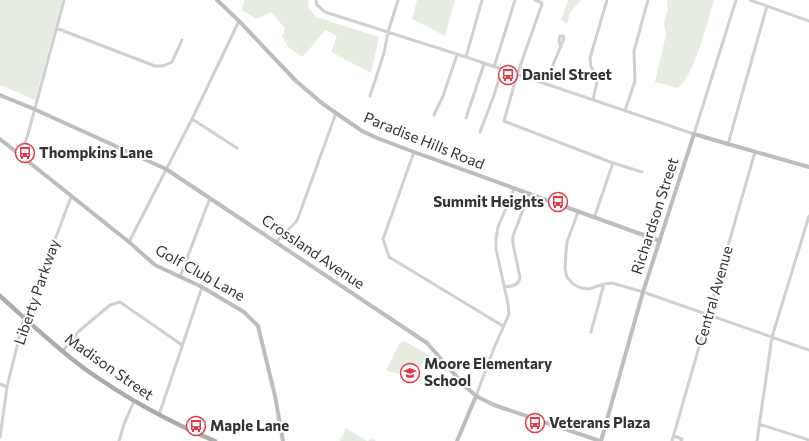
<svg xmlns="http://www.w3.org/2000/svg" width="809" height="441" viewBox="0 0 809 441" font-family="Commissioner,sans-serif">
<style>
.green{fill:#e6ecdf}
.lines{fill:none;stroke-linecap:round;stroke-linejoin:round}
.street{stroke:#d0d0d0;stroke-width:3}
.secondary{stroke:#bdbdbd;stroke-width:4}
.primary{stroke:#ababab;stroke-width:4.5}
.labels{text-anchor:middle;stroke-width:4;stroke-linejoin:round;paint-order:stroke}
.poi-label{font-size:15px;font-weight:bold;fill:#333;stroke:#fff;text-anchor:start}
.street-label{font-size:15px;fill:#333;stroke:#fff}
</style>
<rect width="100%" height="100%" fill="#fff"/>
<!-- green -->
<path class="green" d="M 0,0 L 62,0 L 35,100 L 0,85 Z
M 245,0 L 309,0 L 308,7 L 316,17 L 379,37 L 371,73 L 331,52 L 337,36 L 325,30 L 303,57 L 288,47 L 282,36 L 285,28 L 271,12 L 257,19 L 241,10 Z
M 417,0 L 455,0 L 445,36 L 412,19 Z
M 568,0 L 581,0 L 570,13 L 567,24 L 561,20 Z
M 667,0 L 714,0 C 707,23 695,74 678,88 L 655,82 L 666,35 L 664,22 L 668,10 Z
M 404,341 L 429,355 C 419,372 404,379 386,370 L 399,344 Z
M 346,428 L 367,441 L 373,439 L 376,441 L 340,441 Z"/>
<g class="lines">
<!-- street -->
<path class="street" d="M 316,0 L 317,5 L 325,12 L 466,57 L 694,134 L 736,0
M 535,0 L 542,3 L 542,4 L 517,75 L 504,121 L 613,163 L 642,172
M 750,0 L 809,21
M 56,28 L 155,66 L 163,66 L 172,62 L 182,40
M 466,57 L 482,0
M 494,67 L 515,0
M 545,84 L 563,41 L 564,38 L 563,36 L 560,36 L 559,40 L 561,47
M 370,96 L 384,53 L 388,32 L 398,0
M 593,100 L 598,77 L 591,67 L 590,58 L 607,0
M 625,111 L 635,81 L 634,51 L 648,0
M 434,115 L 443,96 L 457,55
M 466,118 L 484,64
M 192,119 L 237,148
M 480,132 L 493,98 L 502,70
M 728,144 L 767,6
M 414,152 L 383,239 L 389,257 L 503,326
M 21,155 L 28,134 L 64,0
M 578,212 L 567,242 L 566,252 L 565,269 L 567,277 L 573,284 L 581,288 L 589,289 L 604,284 L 612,283 L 643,292 L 809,350
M 594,218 L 613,163
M 129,242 L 192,119 L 239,21
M 276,242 L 296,222 L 298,218 L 336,113
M 180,277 L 210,198
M 504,287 C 512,286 519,286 520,277 L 513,244 L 513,236 L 529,194
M 591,332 L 604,284
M 63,351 L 78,332 L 110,305 L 120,302 L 182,345
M 0,384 L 7,387
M 476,396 L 494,348 L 509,314 L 508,304 L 496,249 L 496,238 L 498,227 L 514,189
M 159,415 L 202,287
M 759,424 L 809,440
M 674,436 L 682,439 L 681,441
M 0,437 L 7,387 L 24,318 L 36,290 L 71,197
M 119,441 L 124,424 L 134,401
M 672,441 L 755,152
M 757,441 L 772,337 L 809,216"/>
<!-- secondary -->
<path class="secondary" d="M 217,0 L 239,21 L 296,81 L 323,104 L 362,131 L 377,138 L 414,152 L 660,241
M 0,95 L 34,109 L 166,169 L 427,343 L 464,385 L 476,396 L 494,405 L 600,441
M 0,139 L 129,242 L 155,265 L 202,287 L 244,312 L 258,326 L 275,396 L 283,441
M 457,441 L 476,396
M 601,441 L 643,292 L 694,134 L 728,144 L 809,167"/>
<!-- primary -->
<path class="primary" d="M 0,296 C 28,321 55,347 85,369 C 126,398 169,422 215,441"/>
</g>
<!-- icons -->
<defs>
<symbol id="bus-ring" viewBox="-11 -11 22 22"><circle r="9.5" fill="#fff" stroke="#e63946" stroke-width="1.5"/><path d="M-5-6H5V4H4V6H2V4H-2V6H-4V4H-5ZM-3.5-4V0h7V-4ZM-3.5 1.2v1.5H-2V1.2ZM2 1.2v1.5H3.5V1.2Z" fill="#e63946"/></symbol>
<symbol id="school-ring" viewBox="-11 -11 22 22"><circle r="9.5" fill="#fff" stroke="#e63946" stroke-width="1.5"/><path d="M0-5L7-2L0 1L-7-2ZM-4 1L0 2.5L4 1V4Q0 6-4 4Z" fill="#e63946"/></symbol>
</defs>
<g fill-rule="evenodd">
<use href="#bus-ring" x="497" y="64" width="22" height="22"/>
<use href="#bus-ring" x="14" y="142" width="22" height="22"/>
<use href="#bus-ring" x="547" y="191" width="22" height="22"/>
<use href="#school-ring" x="399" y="362" width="22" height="22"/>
<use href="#bus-ring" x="524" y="412" width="22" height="22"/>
<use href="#bus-ring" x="185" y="415" width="22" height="22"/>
</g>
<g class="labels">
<!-- poi labels -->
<g class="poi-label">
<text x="522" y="80">Daniel Street</text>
<text x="39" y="158">Thompkins Lane</text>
<text x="544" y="207" text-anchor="end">Summit Heights</text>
<text x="424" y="369">Moore Elementary<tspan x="424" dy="17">School</tspan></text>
<text x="549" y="428">Veterans Plaza</text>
<text x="210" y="431">Maple Lane</text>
</g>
<!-- street labels -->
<g class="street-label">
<text transform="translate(424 141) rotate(22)" y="5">Paradise Hills Road</text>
<text transform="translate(655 216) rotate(-72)" y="5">Richardson Street</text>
<text transform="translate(313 252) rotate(34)" y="5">Crossland Avenue</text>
<text transform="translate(200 273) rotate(29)" y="5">Golf Club Lane</text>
<text transform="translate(37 292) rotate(-71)" y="5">Liberty Parkway</text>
<text transform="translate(714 296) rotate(-74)" y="5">Central Avenue</text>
<text transform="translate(109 367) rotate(35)" y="5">Madison Street</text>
</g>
</g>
</svg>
